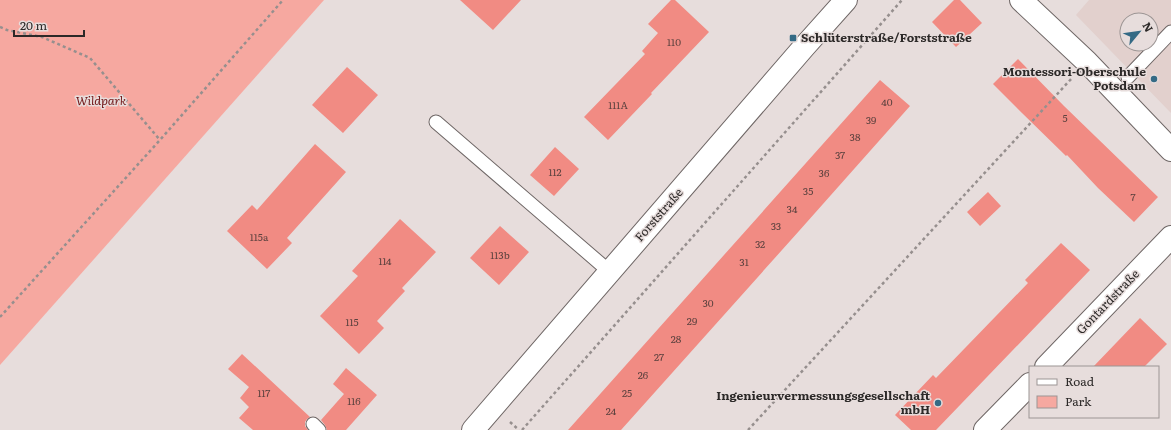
<svg xmlns="http://www.w3.org/2000/svg" width="1171" height="430" viewBox="0 0 1171 430" font-family="Literata,serif">
<style>
.built{fill:#e2d0cd;fill-rule:evenodd}
.green{fill:#f6a8a0}
.building{fill:#f18b83}
.lines{fill:none;stroke-linecap:round;stroke-linejoin:round}
.lane-casing{stroke:#6e6665;stroke-width:15}
.street-casing{stroke:#6e6665;stroke-width:24}
.secondary-casing{stroke:#6e6665;stroke-width:24}
.path{stroke:#968f8e;stroke-width:2.5;stroke-dasharray:3 3;stroke-linecap:butt}
.lane{stroke:#fff;stroke-width:13}
.street{stroke:#fff;stroke-width:22}
.secondary{stroke:#fff;stroke-width:22}
.poi-dot{fill:#346a85;stroke:#e7dddc;stroke-width:1.5}
.labels{text-anchor:middle;stroke-width:3;stroke-linejoin:round;paint-order:stroke}
.number-label{font-size:10px;fill:#5d423f}
.poi-label{font-size:12px;font-weight:bold;fill:#2c2928;stroke:#e7dddc;text-anchor:end}
.park-label{font-size:12px;font-style:italic;fill:#721819;stroke:#e7dddc}
.street-label{font-size:12px;fill:#2c2928;stroke:#e7dddc}
</style>
<rect width="100%" height="100%" fill="#e7dddc"/>
<!-- built -->
<path class="built" d="M 1089,0 L 1171,0 L 1171,113 L 1076,15 ZM 1127,20 L 1151,20 L 1151,44 L 1127,44 Z"/>
<!-- green -->
<path class="green" d="M 0,0 L 324,0 L 0,365 Z"/>
<!-- building -->
<path class="building" d="M 460,0 L 521,0 L 493,30 Z
M 671,0 L 675,0 L 709,32 L 651,93 L 652,94 L 608,140 L 584,117 L 645,54 L 642,51 L 658,33 L 648,24 Z
M 954,0 L 960,0 L 982,23 L 956,47 L 932,22 Z
M 1018,59 L 1064,106 L 1158,197 L 1134,222 L 1098,188 L 1067,155 L 1066,156 L 1022,113 L 993,84 Z
M 347,67 L 378,95 L 343,133 L 312,105 Z
M 880,80 L 910,106 L 799,231 L 621,430 L 568,430 Z
M 315,144 L 346,172 L 287,238 L 292,243 L 267,269 L 227,231 L 252,205 L 257,210 Z
M 555,147 L 579,169 L 554,196 L 530,175 Z
M 988,192 L 1001,206 L 980,226 L 967,212 Z
M 400,219 L 436,252 L 402,288 L 405,291 L 377,321 L 384,328 L 359,354 L 320,316 L 358,276 L 352,271 Z
M 500,226 L 529,252 L 499,285 L 470,258 Z
M 1061,243 L 1090,270 L 936,430 L 911,430 L 895,415 L 933,375 L 936,378 L 1028,283 L 1025,280 Z
M 1140,318 L 1167,344 L 1144,367 L 1093,367 Z
M 242,354 L 310,417 L 307,419 L 305,422 L 305,426 L 308,430 L 253,430 L 239,418 L 249,407 L 240,398 L 249,387 L 228,369 Z
M 346,368 L 377,395 L 346,430 L 327,430 L 325,425 L 321,420 L 344,394 L 333,384 Z"/>
<g class="lines">
<defs>
<path id="lane" d="M 1128,77 L 1171,32
M 436,122 L 610,272
M 313,424 L 319,430"/>
<path id="street" d="M 1021,0 L 1087,62 L 1171,150
M 1046,367 L 1171,237
M 985,430 L 1030,384"/>
<path id="secondary" d="M 473,430 L 804,47 L 846,0"/>
</defs>
<!-- lane casing -->
<use href="#lane" class="lane-casing"/>
<!-- street casing -->
<use href="#street" class="street-casing"/>
<!-- secondary casing -->
<use href="#secondary" class="secondary-casing"/>
<!-- path -->
<path class="path" d="M 0,27 L 7,30 L 42,37 L 90,58 L 160,140
M 0,317 L 160,140 L 283,0
M 510,422 L 519,430
M 522,430 L 902,0
M 748,430 L 1072,78"/>
<!-- lane -->
<use href="#lane" class="lane"/>
<!-- street -->
<use href="#street" class="street"/>
<!-- secondary -->
<use href="#secondary" class="secondary"/>
</g>
<!-- markers -->
<g class="poi-dot">
<rect x="789" y="34" width="8" height="8" rx="2"/>
<circle cx="1154" cy="79" r="4"/>
<circle cx="938" cy="403" r="4"/>
</g>
<g class="labels">
<!-- number labels -->
<g class="number-label">
<text x="674" y="46">110</text>
<text x="887" y="106">40</text>
<text x="618" y="109">111A</text>
<text x="1065" y="122">5</text>
<text x="871" y="124">39</text>
<text x="855" y="141">38</text>
<text x="840" y="159">37</text>
<text x="555" y="176">112</text>
<text x="824" y="177">36</text>
<text x="808" y="195">35</text>
<text x="1133" y="201">7</text>
<text x="792" y="213">34</text>
<text x="776" y="230">33</text>
<text x="259" y="241">115a</text>
<text x="760" y="248">32</text>
<text x="500" y="259">113b</text>
<text x="385" y="265">114</text>
<text x="744" y="266">31</text>
<text x="708" y="307">30</text>
<text x="692" y="325">29</text>
<text x="352" y="326">115</text>
<text x="676" y="343">28</text>
<text x="659" y="361">27</text>
<text x="643" y="379">26</text>
<text x="264" y="397">117</text>
<text x="627" y="397">25</text>
<text x="354" y="405">116</text>
<text x="611" y="415">24</text>
</g>
<!-- poi labels -->
<g class="poi-label">
<text x="801" y="42" text-anchor="start">Schlüterstraße/Forststraße</text>
<text x="1146" y="76">Montessori-Oberschule<tspan x="1146" dy="14">Potsdam</tspan></text>
<text x="930" y="400">Ingenieurvermessungsgesellschaft<tspan x="930" dy="14">mbH</tspan></text>
</g>
<!-- park labels -->
<g class="park-label">
<text x="101" y="105">Wildpark</text>
</g>
<!-- street labels -->
<g class="street-label">
<text transform="translate(659 215) rotate(-49)" y="4">Forststraße</text>
<text transform="translate(1108 302) rotate(-46)" y="4">Gontardstraße</text>
</g>
</g>
<!-- legend -->
<rect x="1029" y="366" width="130" height="52" fill="#e7dddc" stroke="#9c9594"/>
<rect x="1037" y="379" width="20" height="6" fill="#ffffff" stroke="#9c9594"/>
<text x="1065" y="386" font-size="12" fill="#2c2928">Road</text>
<rect x="1037" y="396" width="20" height="12" fill="#f6a8a0" stroke="#9c9594"/>
<text x="1065" y="406" font-size="12" fill="#2c2928">Park</text>
<!-- north arrow -->
<g transform="translate(1139 32) rotate(61)"><circle r="19" fill="#e7dddc" stroke="#9c9594"/>
<path d="M0-3L7 15L0 10L-7 15Z" fill="#346a85"/>
<text y="-6" font-size="11" font-weight="bold" text-anchor="middle" fill="#2c2928">N</text>
</g>
<!-- scale -->
<path d="M14 30v6h70v-6" fill="none" stroke="#2c2928" stroke-width="2"/>
<text x="20" y="30" font-size="12" fill="#2c2928" stroke="#e7dddc" stroke-width="3" paint-order="stroke">20 m</text>
</svg>
